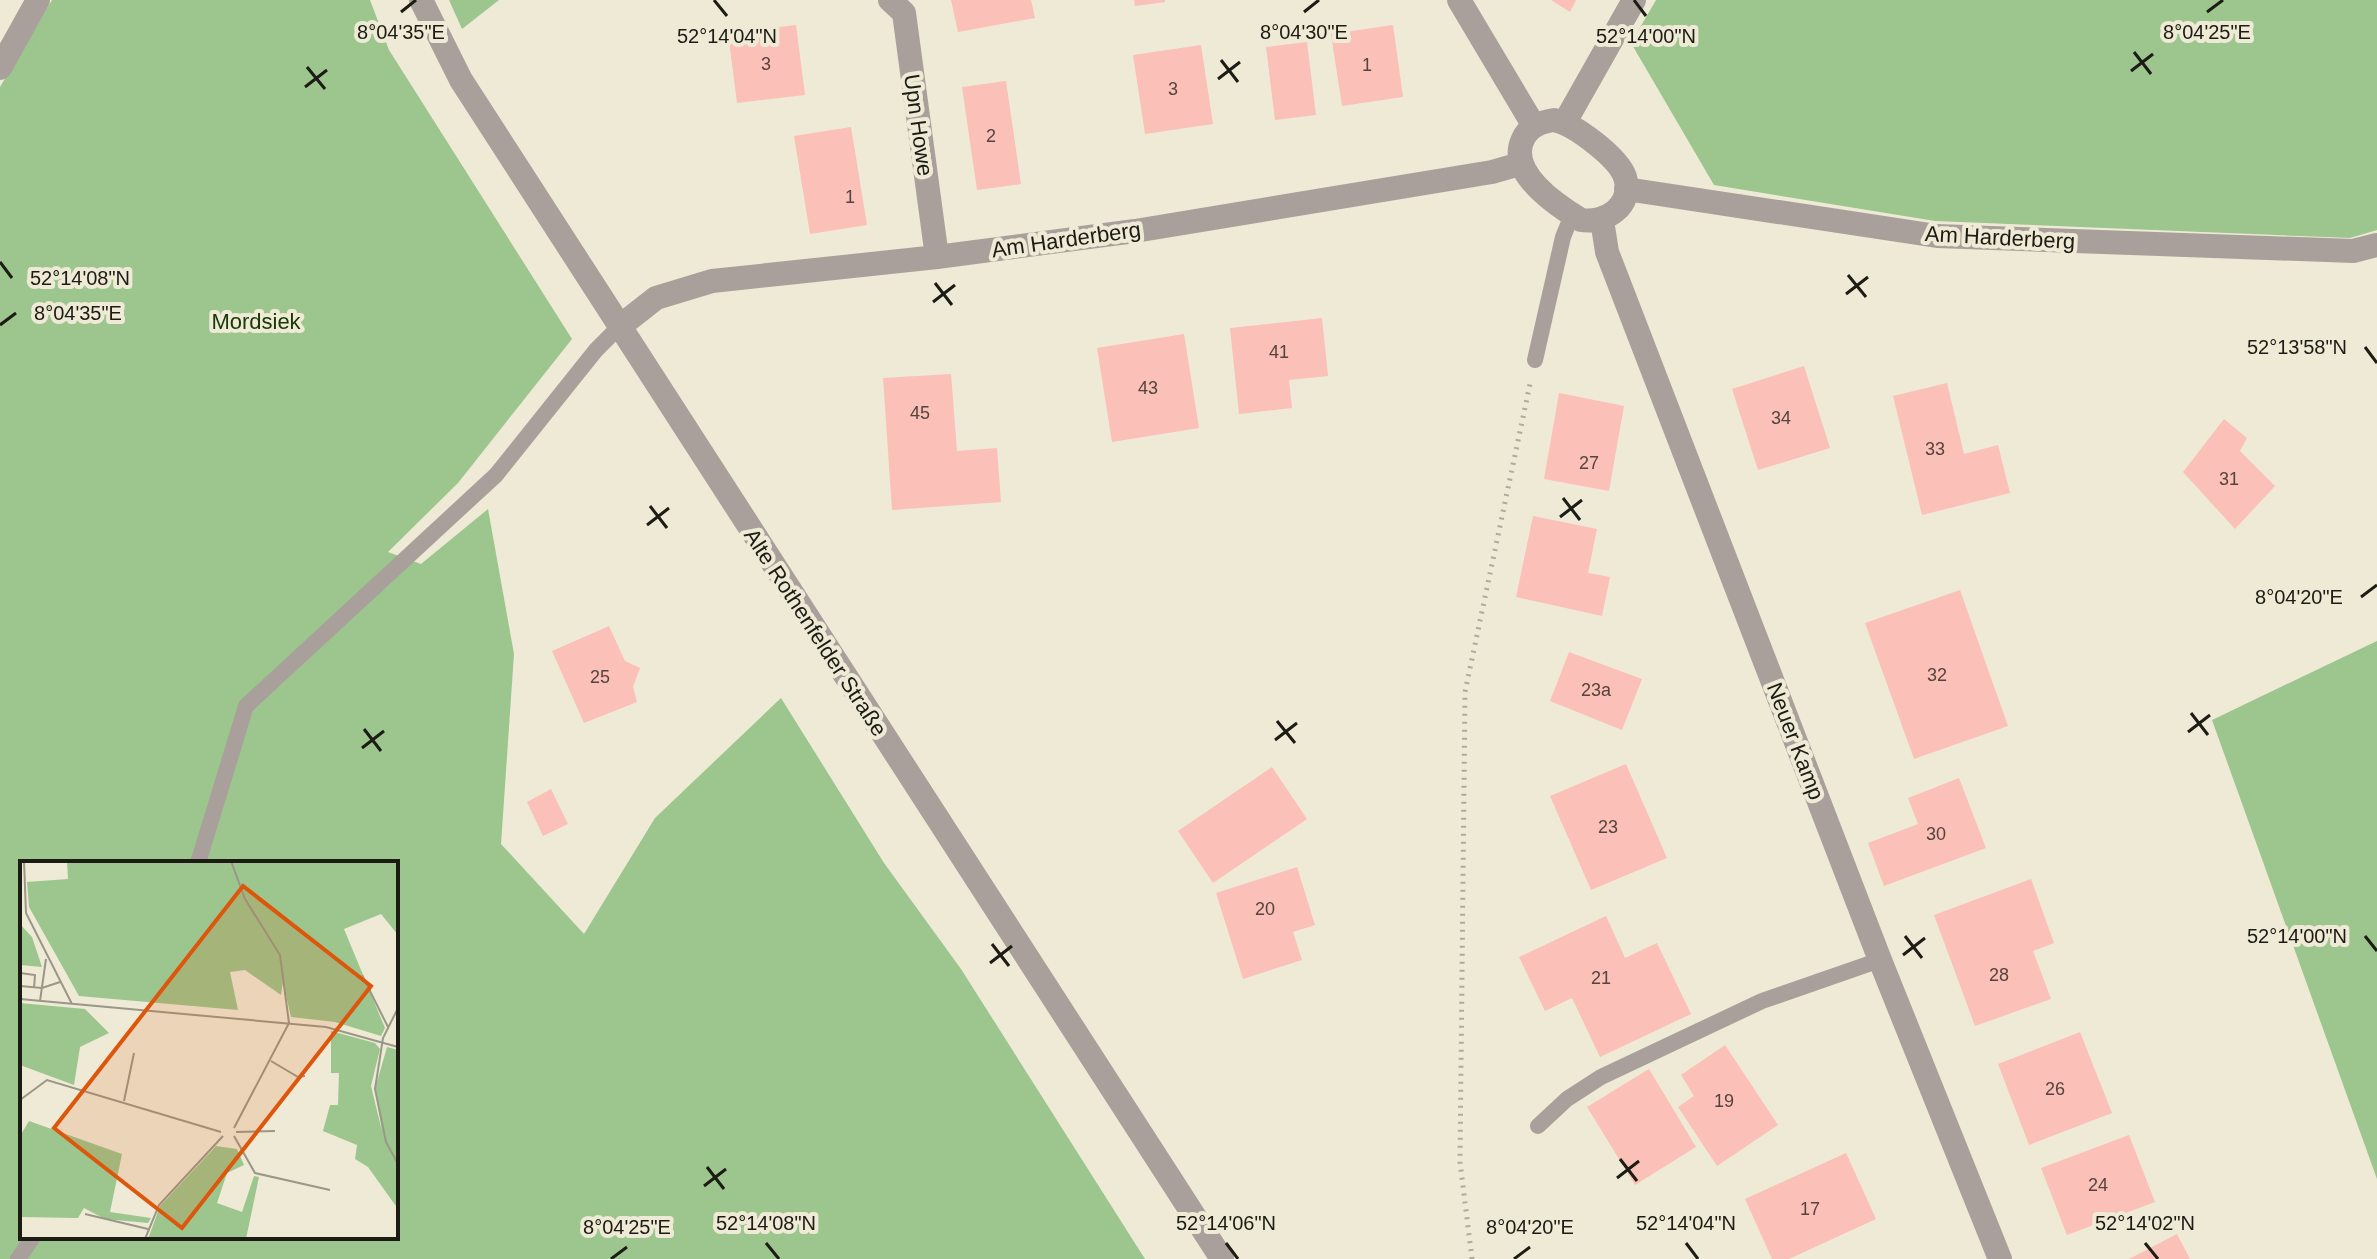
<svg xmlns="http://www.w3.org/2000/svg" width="2377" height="1259" viewBox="0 0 2377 1259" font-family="Helvetica,sans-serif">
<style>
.green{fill:#9cc68e;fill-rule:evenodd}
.building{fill:#fbc0b8}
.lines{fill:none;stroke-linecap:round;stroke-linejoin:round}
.path{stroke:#aeab9b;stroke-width:5;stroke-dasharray:2 6;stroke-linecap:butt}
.service{stroke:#a9a09c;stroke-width:16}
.minor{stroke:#a9a09c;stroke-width:24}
.tertiary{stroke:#a9a09c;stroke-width:24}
.ticks{fill:none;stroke:#1c1b14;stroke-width:3}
.labels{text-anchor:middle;stroke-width:8;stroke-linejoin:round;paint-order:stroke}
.number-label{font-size:18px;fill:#54443d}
.street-label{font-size:22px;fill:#1c1b14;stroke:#eeead6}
.park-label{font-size:22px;fill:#163906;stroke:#eeead6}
.inset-road{fill:none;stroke:#9a9788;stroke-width:2}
.view{fill:#de560c;fill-opacity:0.15;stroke:#de560c;stroke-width:4}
.inset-edge{fill:none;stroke:#1c1b14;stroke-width:4}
.ticks-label{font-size:20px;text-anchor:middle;fill:#1c1b14;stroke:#eeead6;stroke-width:8;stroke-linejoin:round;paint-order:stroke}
</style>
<rect width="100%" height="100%" fill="#eeead6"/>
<!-- green -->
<path class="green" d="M 52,0 L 370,0 L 389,50 L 572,339 L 458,483 L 388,552 L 421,564 L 488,509 L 514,654 L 501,844 L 584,934 L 655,818 L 781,698 L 884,863 L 961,969 L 1145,1259 L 0,1259 L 0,87 ZM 22,863 L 396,863 L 396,1237 L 22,1237 Z
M 449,0 L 499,0 L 462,29 Z
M 1656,0 L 2377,0 L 2377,230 L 2350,238 L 1935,221 L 1714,185 L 1631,43 Z
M 2377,641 L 2377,1179 L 2212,720 Z"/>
<!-- building -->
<path class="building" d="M 951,0 L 1031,0 L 1035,18 L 958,32 Z
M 1134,0 L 1165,0 L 1165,2 L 1135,6 Z
M 1551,0 L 1576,0 L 1570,12 Z
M 796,25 L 805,95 L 737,103 L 728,33 Z
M 1393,25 L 1403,97 L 1342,106 L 1331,34 Z
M 1307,42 L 1316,115 L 1275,120 L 1266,47 Z
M 1201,45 L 1213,124 L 1145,134 L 1133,55 Z
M 1006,81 L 1021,184 L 977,190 L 962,87 Z
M 851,127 L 867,225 L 810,234 L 794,136 Z
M 1322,318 L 1328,376 L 1289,380 L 1292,408 L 1239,414 L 1230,328 Z
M 1184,334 L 1199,428 L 1112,442 L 1097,348 Z
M 1804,366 L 1830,448 L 1758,470 L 1732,389 Z
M 951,374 L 957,451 L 997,448 L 1001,502 L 892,510 L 883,378 Z
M 1947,383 L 1964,454 L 1998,445 L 2010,493 L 1922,515 L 1893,396 Z
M 1559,393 L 1624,406 L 1609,491 L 1544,479 Z
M 2224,419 L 2247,438 L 2240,451 L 2275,486 L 2235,529 L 2183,472 Z
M 1533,516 L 1597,529 L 1588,573 L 1610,577 L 1602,616 L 1516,597 Z
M 1960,590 L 2008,726 L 1914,759 L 1865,623 Z
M 609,626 L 625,661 L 640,668 L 633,687 L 637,702 L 584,723 L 552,651 Z
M 1569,652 L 1642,679 L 1622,730 L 1550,701 Z
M 1626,764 L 1667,858 L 1591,890 L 1550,796 Z
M 1272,767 L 1307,819 L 1213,883 L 1178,831 Z
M 1959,778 L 1986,848 L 1884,886 L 1868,843 L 1918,824 L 1908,798 Z
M 551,789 L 568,824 L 543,836 L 527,802 Z
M 1297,867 L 1315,925 L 1293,932 L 1302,960 L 1243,979 L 1216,893 Z
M 2031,879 L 2054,943 L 2033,951 L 2051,999 L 1975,1026 L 1934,915 Z
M 1606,916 L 1625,958 L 1657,943 L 1691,1014 L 1600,1057 L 1572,998 L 1545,1011 L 1519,957 Z
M 2080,1032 L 2112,1113 L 2029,1145 L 1998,1064 Z
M 1725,1045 L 1778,1125 L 1717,1166 L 1678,1107 L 1694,1096 L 1681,1075 Z
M 1649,1069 L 1696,1147 L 1635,1185 L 1587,1107 Z
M 2129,1135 L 2155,1202 L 2067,1235 L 2041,1168 Z
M 1846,1153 L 1876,1219 L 1789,1259 L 1772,1259 L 1745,1199 Z
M 2177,1234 L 2190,1259 L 2129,1259 Z"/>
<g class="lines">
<!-- path -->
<path class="path" d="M 1472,1259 L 1460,1162 L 1465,692 L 1530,384"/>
<!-- service -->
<path class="service" d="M 1535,360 L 1563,237 L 1572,215
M 198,863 L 246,706 L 496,475 L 596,350 L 619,327
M 1538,1126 L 1567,1099 L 1601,1077 L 1762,1001 L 1880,960
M 18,1259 L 33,1237"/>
<!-- minor -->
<path class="minor" d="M 890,0 L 904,13 L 937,257
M 1459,0 L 1534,126
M 0,68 L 38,0
M 1554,120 C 1574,124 1618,157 1625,177 C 1634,206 1605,224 1581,220 C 1556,205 1507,172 1523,139 C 1529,126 1541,122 1554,120 Z
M 1565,122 L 1634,0
M 1626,189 L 1937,236 L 2353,251 L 2377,245
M 1602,220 L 1607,252 L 1880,960 L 2000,1259
M 619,327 L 656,298 L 712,281 L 937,257 L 1135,231 L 1492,172 L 1520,164"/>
<!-- tertiary -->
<path class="tertiary" d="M 421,0 L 461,80 L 1222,1259"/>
</g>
<!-- ticks -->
<path class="ticks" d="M 714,0 L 727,16M 1634,0 L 1646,16M 401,12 L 416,0M 1304,12 L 1319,0M 2207,12 L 2223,0M 2134,52 L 2151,74M 1221,60 L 1238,82M 307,67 L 325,89M 2131,71 L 2153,54M 1218,79 L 1240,62M 305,87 L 327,70M 0,262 L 12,278M 1848,275 L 1866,297M 935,283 L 952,305M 1846,294 L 1868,277M 933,302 L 955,285M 0,325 L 16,313M 2365,347 L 2377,363M 1563,498 L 1580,520M 650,506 L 667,528M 1560,517 L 1582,500M 647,525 L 669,508M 2361,597 L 2377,585M 2191,713 L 2208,735M 1277,721 L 1295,743M 364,729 L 381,751M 2188,732 L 2210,715M 1275,740 L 1297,723M 362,748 L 384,731M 1905,936 L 1922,958M 2365,936 L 2377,951M 992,944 L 1009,966M 1903,955 L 1925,938M 990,963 L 1012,946M 1620,1159 L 1637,1181M 707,1167 L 724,1189M 1617,1178 L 1639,1161M 704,1186 L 726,1169M 766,1243 L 779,1259M 1226,1243 L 1238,1259M 1686,1243 L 1698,1259M 2145,1243 L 2158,1259M 611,1259 L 627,1247M 1514,1259 L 1530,1247"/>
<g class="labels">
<!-- number labels -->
<g class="number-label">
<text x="766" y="70">3</text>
<text x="1367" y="71">1</text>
<text x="1173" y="95">3</text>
<text x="991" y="142">2</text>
<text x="850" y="203">1</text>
<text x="1279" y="358">41</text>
<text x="1148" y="394">43</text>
<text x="920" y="419">45</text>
<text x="1781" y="424">34</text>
<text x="1935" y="455">33</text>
<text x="1589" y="469">27</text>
<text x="2229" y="485">31</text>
<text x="1937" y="681">32</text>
<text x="600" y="683">25</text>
<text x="1596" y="696">23a</text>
<text x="1608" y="833">23</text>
<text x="1936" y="840">30</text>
<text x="1265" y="915">20</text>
<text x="1999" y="981">28</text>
<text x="1601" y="984">21</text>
<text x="2055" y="1095">26</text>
<text x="1724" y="1107">19</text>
<text x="2098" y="1191">24</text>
<text x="1810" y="1215">17</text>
</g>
<!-- street labels -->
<g class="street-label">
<text transform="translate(919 125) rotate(82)" y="8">Upn Howe</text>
<text transform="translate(2000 237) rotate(3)" y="8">Am Harderberg</text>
<text transform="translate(1066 239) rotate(-8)" y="8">Am Harderberg</text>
<text transform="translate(816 632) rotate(57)" y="8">Alte Rothenfelder Straße</text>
<text transform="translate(1796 741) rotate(69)" y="8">Neuer Kamp</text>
</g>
<!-- park labels -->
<g class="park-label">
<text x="256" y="329">Mordsiek</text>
</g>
</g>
<!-- overview -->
<g transform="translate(20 861)">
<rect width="378" height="378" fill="#eeead6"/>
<path d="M 47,0 L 378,0 L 378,74 L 361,53 L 324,68 L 365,167 L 361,175 L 315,161 L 271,156 L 263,121 L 261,134 L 225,109 L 210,111 L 218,149 L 59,135 L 9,46 L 7,21 L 48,18 ZM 0,63 L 12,76 L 22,106 L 0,104 ZM 0,142 L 65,148 L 89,172 L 60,186 L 54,224 L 0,204 ZM 311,170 L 355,182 L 360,188 L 351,225 L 362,270 L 355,228 L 367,186 L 378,189 L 378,348 L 348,306 L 335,298 L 337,284 L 303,270 L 310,244 L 318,244 L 319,212 L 311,212 ZM 9,260 L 102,293 L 90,351 L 131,357 L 128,362 L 85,358 L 64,347 L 58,357 L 0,356 L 0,275 ZM 196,285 L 217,288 L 224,304 L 207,312 L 197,342 L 222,351 L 234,315 L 239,316 L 226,378 L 128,378 L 140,345 Z" fill="#9cc68e"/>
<path class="inset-road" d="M 4,0 L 6,52 L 52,143M 211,0 L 225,38 L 260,94 L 269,162 L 214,267M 0,112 L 15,114 L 14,127M 342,114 L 368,166M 0,125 L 22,127 L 40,121M 0,138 L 306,166 L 378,186M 20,140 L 26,98M 378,147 L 363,177 L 355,228 L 366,281 L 378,303M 251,200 L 278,216 L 285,215M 0,239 L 27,219 L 201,271M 104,240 L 114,192M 216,271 L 255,270M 214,275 L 235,312 L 310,329M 65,353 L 128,368M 125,378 L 139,344 L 203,275"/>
<path class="view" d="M 223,25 L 351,125 L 162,367 L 34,267 Z"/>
<rect width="378" height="378" class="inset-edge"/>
</g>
<g class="ticks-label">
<text x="401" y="39">8°04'35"E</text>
<text x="1304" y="39">8°04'30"E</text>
<text x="2207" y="39">8°04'25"E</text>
<text x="727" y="43">52°14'04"N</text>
<text x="1646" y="43">52°14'00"N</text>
<text x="80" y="285">52°14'08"N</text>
<text x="78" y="320">8°04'35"E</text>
<text x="2297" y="354">52°13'58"N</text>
<text x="2299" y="604">8°04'20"E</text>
<text x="2297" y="943">52°14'00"N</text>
<text x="766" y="1230">52°14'08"N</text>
<text x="1226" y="1230">52°14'06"N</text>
<text x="1686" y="1230">52°14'04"N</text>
<text x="2145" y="1230">52°14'02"N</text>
<text x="627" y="1234">8°04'25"E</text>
<text x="1530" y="1234">8°04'20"E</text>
</g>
</svg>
